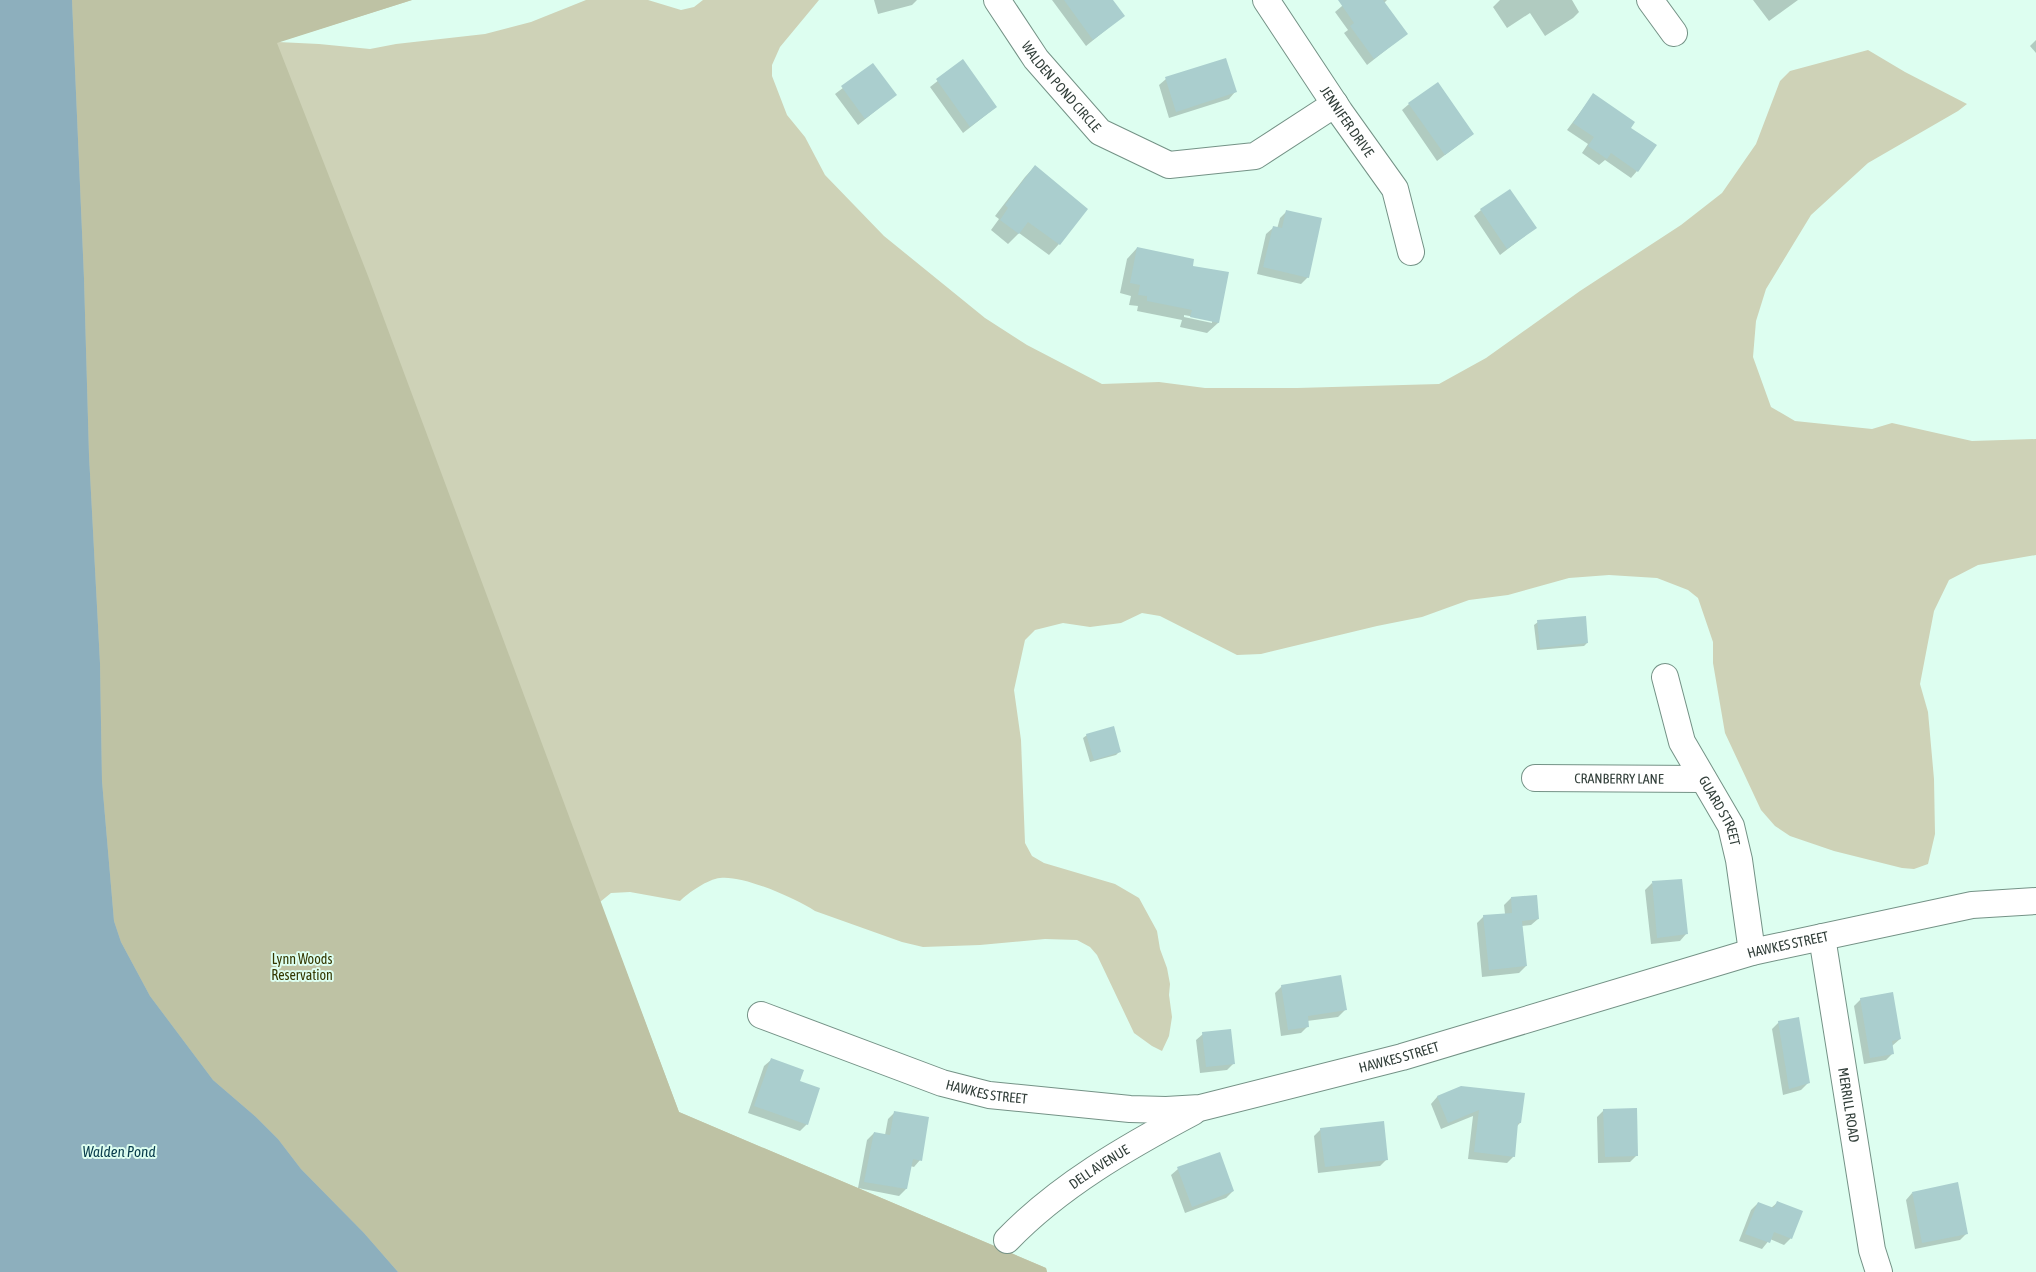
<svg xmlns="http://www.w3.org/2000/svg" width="2036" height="1272" viewBox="0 0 2036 1272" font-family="'Asap Condensed',sans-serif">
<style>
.green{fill:#ced2b7}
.forest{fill:#bec2a4}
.water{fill:#8dafbd}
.shadow{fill:#0003;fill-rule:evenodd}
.building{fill:#aacece}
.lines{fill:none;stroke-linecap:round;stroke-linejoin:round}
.street-casing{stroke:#749286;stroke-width:28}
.street{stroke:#fff;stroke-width:26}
.labels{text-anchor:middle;stroke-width:4;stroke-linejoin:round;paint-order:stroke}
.street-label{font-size:14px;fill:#323f3a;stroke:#ddfef0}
.park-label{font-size:14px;fill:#343700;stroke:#ddfef0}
.water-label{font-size:15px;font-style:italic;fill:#073b4b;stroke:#ddfef0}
</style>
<rect width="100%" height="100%" fill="#ddfef0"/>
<!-- green -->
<path class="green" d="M 0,0 L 412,0 L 278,42 L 319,44 L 370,49 L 396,44 L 485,34 L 531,22 L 586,0 L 648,0 L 681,10 L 694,7 L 703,0 L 819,0 L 780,47 L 772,65 L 772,76 L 787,115 L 805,137 L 825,175 L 884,236 L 985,318 L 1027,345 L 1102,384 L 1159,382 L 1205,388 L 1297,388 L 1439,384 L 1486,358 L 1580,291 L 1681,225 L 1722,193 L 1756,144 L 1780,81 L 1790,71 L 1868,50 L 1905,72 L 1967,104 L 1958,111 L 1868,163 L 1811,215 L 1766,289 L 1756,321 L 1753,357 L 1771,407 L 1795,421 L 1872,429 L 1892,423 L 1972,441 L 2036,439 L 2036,555 L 1978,565 L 1949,580 L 1934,611 L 1920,684 L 1928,712 L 1934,779 L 1935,834 L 1928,864 L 1914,869 L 1902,868 L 1834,851 L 1790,836 L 1775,826 L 1761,810 L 1725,733 L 1713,663 L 1713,642 L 1698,598 L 1688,590 L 1657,578 L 1609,575 L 1569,578 L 1508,595 L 1469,600 L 1422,617 L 1377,626 L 1261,654 L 1237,655 L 1160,616 L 1142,613 L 1121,623 L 1090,627 L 1063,623 L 1035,630 L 1025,640 L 1014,690 L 1021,740 L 1025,843 L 1032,856 L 1044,863 L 1115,884 L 1139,898 L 1157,931 L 1160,949 L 1167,968 L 1170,984 L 1169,995 L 1172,1017 L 1169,1036 L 1162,1051 L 1152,1046 L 1134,1033 L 1097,955 L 1090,947 L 1077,940 L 1045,939 L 980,945 L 923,947 L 902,942 L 815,911 C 795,898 743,875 720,878 C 708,879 688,893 680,901 L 630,892 L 611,893 L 600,902 L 679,1112 L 1046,1268 L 1047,1272 L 0,1272 Z"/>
<!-- forest -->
<path class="forest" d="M 72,0 L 412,0 L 277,43 L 368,276 L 679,1112 L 1046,1268 L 1047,1272 L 398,1272 L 364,1233 L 301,1169 L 278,1139 L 256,1117 L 213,1080 L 150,996 L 121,942 L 114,921 L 102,781 L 100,663 L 89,455 L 84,278 Z"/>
<!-- water -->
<path class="water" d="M 0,0 L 72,0 L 84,278 L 89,455 L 100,663 L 102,781 L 114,921 L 121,942 L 150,996 L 213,1080 L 256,1117 L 278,1139 L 301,1169 L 364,1233 L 398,1272 L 0,1272 Z"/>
<!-- shadow -->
<path class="shadow" d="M 874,0 L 917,0 L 912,5 L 878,14 Z
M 1052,0 L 1111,0 L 1123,16 L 1086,46 Z
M 1349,0 L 1387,0 L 1384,3 L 1406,34 L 1367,65 L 1344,33 L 1348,30 L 1335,12 Z
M 1500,0 L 1572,0 L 1579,12 L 1573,18 L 1545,36 L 1530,13 L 1507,28 L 1493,7 Z
M 1753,0 L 1798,0 L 1769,21 Z
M 2036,40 L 2036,53 L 2030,46 Z
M 963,61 L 996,107 L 963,133 L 930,87 Z
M 873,65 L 895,95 L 858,125 L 835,94 Z
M 1166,79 L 1235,92 L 1229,99 L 1169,118 L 1159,85 Z
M 1593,95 L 1629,128 L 1637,171 L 1631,178 L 1605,160 L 1599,165 L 1582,153 L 1588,144 L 1567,130 Z
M 1409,104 L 1473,134 L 1437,161 L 1402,110 Z
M 1035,166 L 1059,244 L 1049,255 L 1019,233 L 1008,244 L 991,230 L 999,219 L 995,216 L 1025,177 Z
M 1481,210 L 1535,228 L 1500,255 L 1474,216 Z
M 1287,211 L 1308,277 L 1301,284 L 1257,274 L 1266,234 L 1273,228 L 1277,229 L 1280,218 Z
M 1137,248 L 1191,267 L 1228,273 L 1218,323 L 1207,333 L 1180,327 L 1182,320 L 1137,311 L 1138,306 L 1129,305 L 1131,296 L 1120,293 L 1127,259 ZM 1184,315 L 1212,320 L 1212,323 L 1184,317 Z
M 1538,622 L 1587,643 L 1584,646 L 1537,650 L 1534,625 Z
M 1087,735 L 1119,752 L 1116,755 L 1090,762 L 1083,738 Z
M 1652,883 L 1686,934 L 1680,941 L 1651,944 L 1645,890 Z
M 1511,898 L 1538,919 L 1531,925 L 1522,926 L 1526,966 L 1519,973 L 1482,977 L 1477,923 L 1484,916 L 1505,914 L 1504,905 Z
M 1282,986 L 1345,1010 L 1338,1017 L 1307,1021 L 1308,1026 L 1301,1033 L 1281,1036 L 1275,993 Z
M 1861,999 L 1900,1039 L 1892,1046 L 1893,1053 L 1886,1060 L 1864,1064 L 1854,1006 Z
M 1779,1022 L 1808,1083 L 1801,1090 L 1783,1095 L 1772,1029 Z
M 1203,1034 L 1234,1063 L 1227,1070 L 1200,1073 L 1196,1040 Z
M 771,1060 L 798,1082 L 807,1124 L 800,1131 L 748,1113 L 764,1066 Z
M 1461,1088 L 1520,1123 L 1517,1126 L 1514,1156 L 1507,1163 L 1468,1159 L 1473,1116 L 1441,1129 L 1431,1104 L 1437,1097 Z
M 1604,1110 L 1637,1155 L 1630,1162 L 1598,1163 L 1597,1117 Z
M 895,1112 L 920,1160 L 914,1167 L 910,1166 L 906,1189 L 899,1196 L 858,1188 L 867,1140 L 874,1133 L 885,1135 L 888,1119 Z
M 1321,1129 L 1387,1159 L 1380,1166 L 1318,1173 L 1314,1136 Z
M 1178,1169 L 1233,1191 L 1226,1198 L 1185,1213 L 1171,1175 Z
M 1912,1193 L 1967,1233 L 1960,1240 L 1915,1249 L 1906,1200 Z
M 1778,1202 L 1791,1238 L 1784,1245 L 1770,1239 L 1762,1249 L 1739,1241 L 1751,1210 L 1758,1203 L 1771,1208 Z"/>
<!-- building -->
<path class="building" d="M 1064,0 L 1113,0 L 1125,16 L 1093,40 Z
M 1338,0 L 1383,0 L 1408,34 L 1374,59 L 1350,26 L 1354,23 Z
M 1226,58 L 1237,92 L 1176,112 L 1165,77 Z
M 963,59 L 997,107 L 970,127 L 936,79 Z
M 873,63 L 897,95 L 865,119 L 841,86 Z
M 1438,82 L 1474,134 L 1445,155 L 1408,103 Z
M 1593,93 L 1635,122 L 1631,128 L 1657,145 L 1638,172 L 1611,153 L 1607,159 L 1588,146 L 1594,137 L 1573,123 Z
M 1035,165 L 1088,209 L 1060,245 L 1028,222 L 1019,234 L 1000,220 L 1008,208 L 1005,205 Z
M 1510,189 L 1537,228 L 1507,249 L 1480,209 Z
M 1286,210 L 1322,218 L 1309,278 L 1263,267 L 1273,226 L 1282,228 Z
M 1137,247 L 1194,259 L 1193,266 L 1229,272 L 1219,323 L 1190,317 L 1192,310 L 1147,301 L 1147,296 L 1138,295 L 1140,285 L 1130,283 Z
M 1586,616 L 1588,643 L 1540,648 L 1537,620 Z
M 1114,726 L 1121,752 L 1094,760 L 1086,734 Z
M 1682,879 L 1688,934 L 1657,938 L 1652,881 Z
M 1537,895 L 1539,919 L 1522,921 L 1527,966 L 1489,970 L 1483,915 L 1512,913 L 1511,897 Z
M 1341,975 L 1347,1010 L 1308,1016 L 1309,1027 L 1288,1030 L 1281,985 Z
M 1893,992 L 1901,1039 L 1892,1041 L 1894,1054 L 1870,1058 L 1860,998 Z
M 1799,1017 L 1810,1083 L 1789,1089 L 1778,1021 Z
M 1231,1029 L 1235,1064 L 1206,1067 L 1202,1032 Z
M 771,1058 L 804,1070 L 800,1081 L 820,1088 L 808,1125 L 754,1106 Z
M 1461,1086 L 1525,1093 L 1521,1123 L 1518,1123 L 1515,1157 L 1474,1152 L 1479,1110 L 1448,1123 L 1437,1096 Z
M 1637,1108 L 1638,1156 L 1605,1157 L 1603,1109 Z
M 894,1111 L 929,1117 L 922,1161 L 913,1159 L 907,1189 L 864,1182 L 874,1132 L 890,1135 Z
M 1384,1121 L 1388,1160 L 1325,1167 L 1320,1128 Z
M 1220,1152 L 1234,1191 L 1192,1207 L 1177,1167 Z
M 1958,1182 L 1968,1234 L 1922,1243 L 1912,1192 Z
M 1777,1201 L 1803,1211 L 1792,1239 L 1774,1232 L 1770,1243 L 1745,1234 L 1758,1202 L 1774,1208 Z"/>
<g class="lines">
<defs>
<g id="street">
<path id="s1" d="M 997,0 L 1036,59 L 1100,132 L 1169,165 L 1255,156 L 1335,104"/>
<path id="s2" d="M 1266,0 L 1340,112 L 1395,189 L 1411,252"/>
<path d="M 1650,0 L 1674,33"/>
<path id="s3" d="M 1665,677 L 1682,742 L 1731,826 L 1739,860 L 1752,952"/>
<path id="s4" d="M 1535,778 L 1703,779"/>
<path id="s5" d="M 1822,937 L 1872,1250 L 1879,1272"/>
<path id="s6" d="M 761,1015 L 942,1083 L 989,1095 L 1130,1109 L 1166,1110 L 1200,1108 L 1402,1057 L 1752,952 L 1972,905 L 2036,901"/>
<path id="s7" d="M 1007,1240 C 1059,1186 1127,1147 1193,1112"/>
</g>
</defs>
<!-- street casing -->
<use href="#street" class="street-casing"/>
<!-- street -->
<use href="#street" class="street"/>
</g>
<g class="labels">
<!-- street labels -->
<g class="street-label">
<text dy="5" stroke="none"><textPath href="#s1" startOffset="108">WALDEN POND CIRCLE</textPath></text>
<text dy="5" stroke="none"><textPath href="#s2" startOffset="146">JENNIFER DRIVE</textPath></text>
<text dy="5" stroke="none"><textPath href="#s4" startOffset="84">CRANBERRY LANE</textPath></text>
<text dy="5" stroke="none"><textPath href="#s3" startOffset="146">GUARD STREET</textPath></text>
<text dy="5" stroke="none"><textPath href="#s6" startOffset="1064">HAWKES STREET</textPath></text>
<text dy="5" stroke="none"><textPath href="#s6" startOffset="659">HAWKES STREET</textPath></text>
<text dy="5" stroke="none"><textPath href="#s6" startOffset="239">HAWKES STREET</textPath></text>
<text dy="5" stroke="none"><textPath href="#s5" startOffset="170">MERRILL ROAD</textPath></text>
<text dy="5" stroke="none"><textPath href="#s7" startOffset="118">DELL AVENUE</textPath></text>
</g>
<!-- park labels -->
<g class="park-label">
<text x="302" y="964">Lynn Woods<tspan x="302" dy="16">Reservation</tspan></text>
</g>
<!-- water labels -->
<g class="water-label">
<text x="119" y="1157">Walden Pond</text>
</g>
</g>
</svg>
